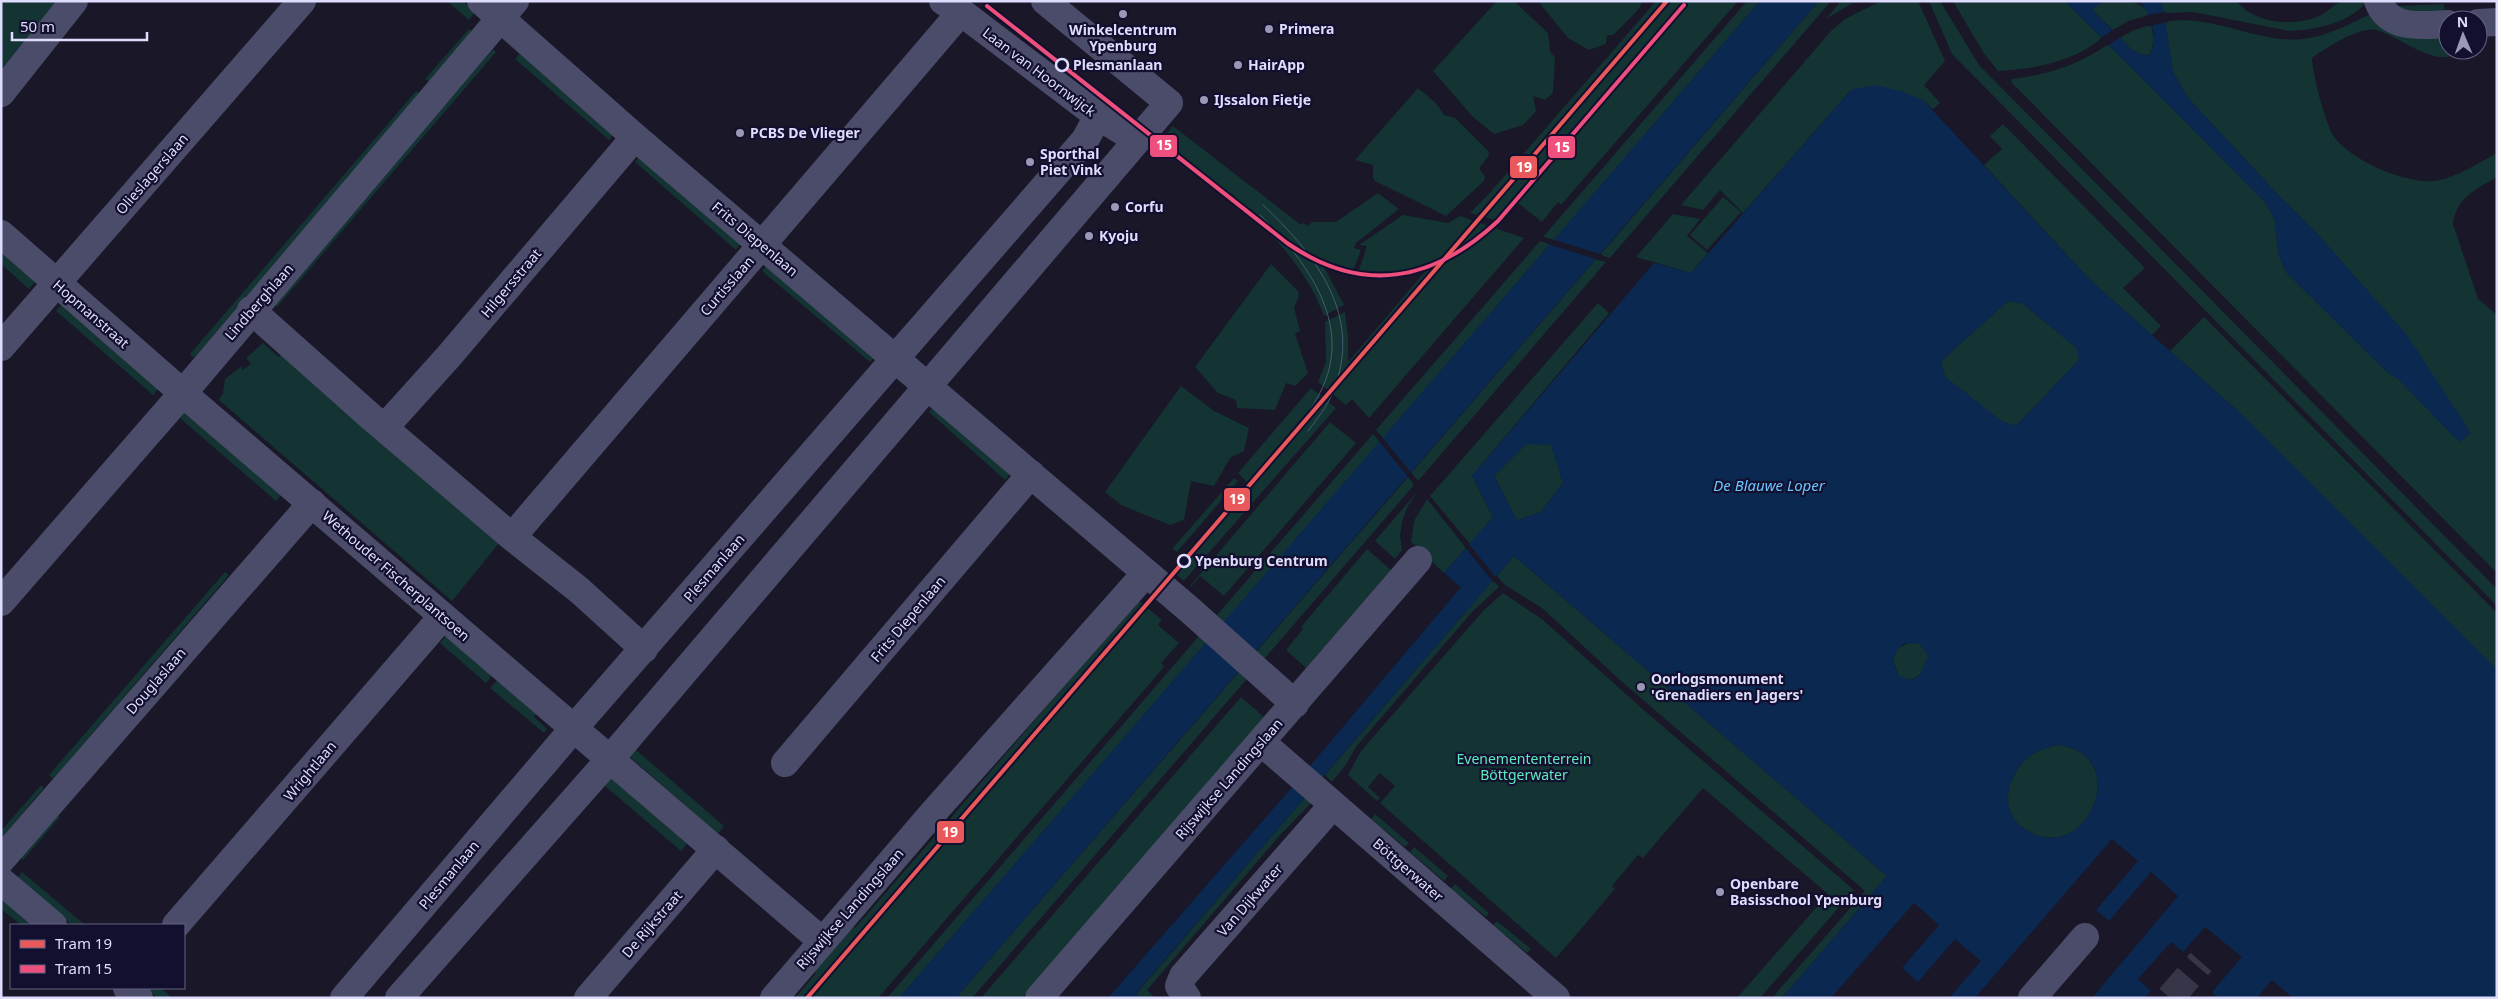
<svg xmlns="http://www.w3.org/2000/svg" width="2498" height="999" viewBox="0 0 2498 999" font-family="'Noto Sans',sans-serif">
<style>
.green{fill:#133433}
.water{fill:#0a2850;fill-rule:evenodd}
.pier{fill:#191728}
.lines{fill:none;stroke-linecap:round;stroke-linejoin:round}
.minor-tunnel{stroke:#373548;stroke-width:28;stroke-dasharray:28 14;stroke-linecap:butt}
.minor{stroke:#4b4c69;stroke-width:28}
.tram{stroke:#455d70;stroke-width:1}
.tram-1-casing{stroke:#13102f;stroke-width:8}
.tram-2-casing{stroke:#13102f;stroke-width:8}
.tram-1{stroke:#e9595c;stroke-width:4}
.tram-2{stroke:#ee4f7c;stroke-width:4}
.poi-dot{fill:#9a98b4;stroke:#13102f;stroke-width:2}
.stop-dot{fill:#13102f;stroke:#dfddff;stroke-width:2.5}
.labels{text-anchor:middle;stroke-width:4.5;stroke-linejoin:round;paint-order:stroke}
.poi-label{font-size:14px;font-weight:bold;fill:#dfddff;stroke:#13102f;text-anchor:start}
.stop-label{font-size:14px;font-weight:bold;fill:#dfddff;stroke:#13102f;text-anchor:start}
.street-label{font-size:14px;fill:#dfddff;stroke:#13102f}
.park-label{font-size:14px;fill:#5feabe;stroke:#13102f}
.water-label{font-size:15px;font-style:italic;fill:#6bc5ff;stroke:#13102f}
.line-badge{stroke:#13102f;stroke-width:2}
.badge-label{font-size:14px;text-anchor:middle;font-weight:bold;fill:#fff}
</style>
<rect width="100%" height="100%" fill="#191728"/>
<!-- green -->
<path class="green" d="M 1,1 L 63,1 L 1,79 Z
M 447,1 L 463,1 L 475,12 L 469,20 Z
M 1497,1 L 1514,1 L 1548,33 L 1550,51 L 1555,58 L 1553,93 L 1545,100 L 1533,96 L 1536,111 L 1523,125 L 1494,134 L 1473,117 L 1433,71 Z
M 1538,1 L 1643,1 L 1638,10 L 1613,35 L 1607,35 L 1606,44 L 1589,50 L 1568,38 Z
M 1656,1 L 1738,1 L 1561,205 L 1558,202 L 1542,222 L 1518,203 L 1501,222 L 1470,213 L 1487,196 Z
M 1747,1 L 1760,1 L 1554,240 L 1543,237 Z
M 1819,1 L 1831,1 L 1610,258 L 1600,255 Z
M 1841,1 L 1856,1 L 1826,19 Z
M 1881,1 L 1918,1 L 1945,61 L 1924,85 L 1940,103 L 1933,109 L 1924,101 L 1851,90 L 1743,213 L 1720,190 L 1703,210 L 1681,205 L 1831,31 L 1845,19 Z
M 1929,1 L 1940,1 L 1979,65 L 2497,589 L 2497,606 L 1952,54 Z
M 1953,1 L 2065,1 L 2102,38 C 2073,62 2035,69 1998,71 L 1983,52 Z
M 2108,1 C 2124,1 2143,0 2149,15 L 2128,21 L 2113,30 L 2092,10 L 2099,4 Z
M 2160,1 L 2237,1 C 2253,23 2292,27 2317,17 C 2326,14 2334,3 2343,1 C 2351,0 2360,1 2367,1 C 2351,23 2314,30 2289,31 L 2193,12 L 2164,13 Z
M 2386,1 L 2395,1 L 2396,6 L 2444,4 L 2445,11 L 2412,18 Z
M 2372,13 L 2448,31 L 2448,50 L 2461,50 C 2439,73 2398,34 2375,30 C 2360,26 2324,49 2312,58 C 2312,71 2326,128 2335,138 C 2353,161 2405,184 2434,181 C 2454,179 2480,162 2497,153 L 2497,177 C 2476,189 2456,198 2453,224 L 2478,299 L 2497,315 L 2497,573 L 2011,82 L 2012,79 C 2046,75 2080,65 2108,44 L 2265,202 L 2275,220 L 2278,253 L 2286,272 L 2386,371 L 2399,380 L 2385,311 L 2312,228 L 2281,198 L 2188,98 L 2173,72 L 2165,22 C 2212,13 2256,44 2303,39 C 2328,36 2350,24 2372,13 Z
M 2151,25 L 2154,40 L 2151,53 L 2146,56 L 2132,50 L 2120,38 L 2134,30 Z
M 469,29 L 473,32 L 430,82 L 425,79 Z
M 493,49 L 496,52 L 277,307 L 273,303 Z
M 521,52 L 615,133 L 609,140 L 515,59 Z
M 1418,88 L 1436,103 L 1444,115 L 1455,118 L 1489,152 L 1488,157 L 1479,168 L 1485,177 L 1484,181 L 1446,216 L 1375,181 L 1373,178 L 1373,165 L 1355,160 Z
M 416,91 L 420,94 L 194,358 L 190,354 Z
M 2003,124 L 2145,268 L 2123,288 L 2161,326 L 2152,335 L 2091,281 L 1984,165 L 2002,149 L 1990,136 Z
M 1173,126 L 1301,225 L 1303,223 L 1308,226 L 1312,222 L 1336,222 L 1378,193 L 1399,209 L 1356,243 L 1354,248 L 1361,250 L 1352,273 L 1322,263 L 1344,305 L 1324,316 C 1295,238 1222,192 1160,141 Z
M 640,155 L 740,244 L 736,250 L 635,162 Z
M 1723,197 L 1741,212 L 1707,250 L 1690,235 Z
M 1673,214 L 1700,219 L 1687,236 L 1708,253 L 1691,273 L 1636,257 Z
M 1403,215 L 1448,223 L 1460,216 L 1524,238 L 1369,418 L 1352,399 L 1346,405 L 1318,382 L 1326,362 L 1325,322 L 1345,312 L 1348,337 L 1348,362 L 1428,268 L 1398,274 L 1358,273 L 1367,246 L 1359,245 Z
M 1540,241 L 1550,244 L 1383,438 L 1376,430 Z
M 1,252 L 35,282 L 29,289 L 1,264 Z
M 1596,259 L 1606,262 L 1418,481 L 1411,473 Z
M 1271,264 L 1298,291 L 1299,296 L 1294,308 L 1300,331 L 1295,334 L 1308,373 L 1295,386 L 1286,383 L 1275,410 L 1237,408 L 1236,400 L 1218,393 L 1195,367 Z
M 767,265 L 875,357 L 870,362 L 762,271 Z
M 2008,301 L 2022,303 L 2077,348 L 2079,360 L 2016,426 L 2002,422 L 1945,377 L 1941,361 Z
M 1598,303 L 1609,313 L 1472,476 L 1493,517 L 1470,544 L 1430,496 Z
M 61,305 L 159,388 L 153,395 L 56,311 Z
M 2204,317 L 2497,613 L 2497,670 L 2239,412 L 2170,351 Z
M 263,343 L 279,357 L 283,352 L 500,542 L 452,601 L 219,400 L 223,393 L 225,379 L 242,366 L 242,370 L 251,364 L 246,358 Z
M 1181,386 L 1214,411 L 1249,428 L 1244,451 L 1230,458 L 1214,486 L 1191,481 L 1184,520 L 1170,525 L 1121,505 L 1105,492 Z
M 1311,388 L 1336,408 L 1184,581 L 1171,570 L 1247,482 L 1238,473 Z
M 933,407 L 1010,474 L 1005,480 L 929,412 Z
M 185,411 L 282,494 L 276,501 L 180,418 Z
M 1330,422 L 1356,443 L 1224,596 L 1200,576 L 1191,587 L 1190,586 Z
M 1373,434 L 1380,442 L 899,998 L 887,998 Z
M 1526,444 L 1551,444 L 1563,483 L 1541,512 L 1517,520 L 1494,476 Z
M 1408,477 L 1414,485 L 972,998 L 956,998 Z
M 1234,478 L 1238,481 L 1177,552 L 1172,549 Z
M 1419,490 L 1408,506 L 1402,521 L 1400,536 L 1402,550 L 1395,559 L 1375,541 Z
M 1427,499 L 1466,548 L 1444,573 L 1411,542 L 1414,521 Z
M 1367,549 L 1391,570 L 1306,668 L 1286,650 L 1303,629 L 1301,627 Z
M 1514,556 L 1887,876 L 1782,998 L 1772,998 L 1865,891 L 1620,680 L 1542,608 L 1505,585 L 1497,576 Z
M 225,572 L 229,575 L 53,779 L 49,775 Z
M 1493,580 L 1499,587 L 1473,611 L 1356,747 L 1345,766 L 1332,782 L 1325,775 Z
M 1503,593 L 1543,620 L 1646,712 L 1854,890 L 1760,998 L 1737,998 L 1828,894 L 1703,788 L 1643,858 L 1638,855 L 1612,886 L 1615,889 L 1556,958 L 1380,803 L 1395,786 L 1380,773 L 1368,787 L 1380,798 L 1377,801 L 1348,775 L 1361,751 L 1483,611 Z
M 1138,600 L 1162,620 L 1158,625 L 1179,643 L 1161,663 L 1164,667 L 878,998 L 795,998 L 816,973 L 811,969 L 850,924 L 855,928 L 936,835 L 931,831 L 944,816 L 949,820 Z
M 446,636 L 488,671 L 491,677 L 486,683 L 440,643 Z
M 1910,642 L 1920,644 L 1928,655 C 1926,670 1915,687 1899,676 L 1893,661 L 1897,649 Z
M 498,679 L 537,713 L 534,717 L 547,729 L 544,733 L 490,688 Z
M 1241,697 L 1264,717 L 1022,998 L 981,998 Z
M 2058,745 C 2133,753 2089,868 2026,830 C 1996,812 2007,771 2033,754 C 2040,749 2049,747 2058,745 Z
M 635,749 L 724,826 L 718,834 L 629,756 Z
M 611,778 L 687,844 L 681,851 L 604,785 Z
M 41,785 L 44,788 L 1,839 L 1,831 Z
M 1308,794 L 1314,800 L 1281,834 L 1147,990 L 1155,998 L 1141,998 L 1136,994 Z
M 1375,814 L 1409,843 L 1405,847 L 1371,819 Z
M 57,815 L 60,817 L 23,860 L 20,857 Z
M 1414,847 L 1448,876 L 1444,881 L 1410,852 Z
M 22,872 L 85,925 L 72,925 L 23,883 L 18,877 Z
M 1455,884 L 1489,913 L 1486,917 L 1451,889 Z
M 1,900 L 6,902 L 33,925 L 21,925 L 1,909 Z
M 1497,921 L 1531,949 L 1527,953 L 1493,925 Z
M 146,988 L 161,988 L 172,998 L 158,998 Z"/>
<!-- water -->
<path class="water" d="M 1760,1 L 1819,1 L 956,998 L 899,998 Z
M 2065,1 L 2108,1 L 2099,4 L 2092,10 L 2132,50 L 2146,56 L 2151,53 C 2157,38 2152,10 2138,1 L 2160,1 L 2164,13 L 2173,72 L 2188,98 L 2281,198 L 2312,228 L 2407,335 L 2471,433 L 2459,442 L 2399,380 L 2386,371 L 2286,272 L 2278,253 L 2275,220 L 2265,202 Z
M 1875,85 L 1904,92 L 1924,101 L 2091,281 L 2239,412 L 2497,670 L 2497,998 L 2293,998 L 2272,980 L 2257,998 L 2218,998 L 2212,992 L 2242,957 L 2205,927 L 2183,952 L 2171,942 L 2138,979 L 2151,991 L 2144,998 L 2092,998 L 2178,896 L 2151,872 L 2109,921 L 2096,910 L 2138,861 L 2112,839 L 1975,998 L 1949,998 L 1981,961 L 1955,939 L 1918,982 L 1902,968 L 1939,925 L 1914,903 L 1831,998 L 1782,998 L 1887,876 L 1514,556 L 1136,993 L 1141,998 L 1108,998 L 1294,785 L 1461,587 L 1444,573 L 1493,517 L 1472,476 L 1654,263 L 1691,273 L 1851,90 ZM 2008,301 L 2022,303 L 2077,348 L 2079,360 L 2016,426 L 2002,421 L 1945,377 L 1941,361 ZM 1526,444 L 1551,445 L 1563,483 L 1541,512 L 1517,520 L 1494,476 ZM 1906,643 L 1920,644 L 1928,655 L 1920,675 L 1912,680 L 1899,676 C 1891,663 1892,649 1906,643 ZM 2058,745 C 2133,753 2089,868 2026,830 C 1996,812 2007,771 2033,754 C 2041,749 2049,747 2058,745 Z"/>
<!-- pier -->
<path class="pier" d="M 2166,12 L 2168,22 L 2149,26 L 2147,15 Z
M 2115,29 L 2122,36 L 2107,46 L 2099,39 Z
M 1551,239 L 1603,255 L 1599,260 L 1548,244 Z
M 1381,436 L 1413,475 L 1410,479 L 1378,440 Z
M 1468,543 L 1497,579 L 1494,583 L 1464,546 Z"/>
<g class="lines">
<!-- minor-tunnel -->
<path class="minor-tunnel" d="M 2170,998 L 2201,962"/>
<!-- minor -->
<path class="minor" d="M 481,1 L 635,137 L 1191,611 L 1295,704
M 943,1 L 961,12 L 1098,116 L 1137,140
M 2378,1 C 2389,31 2423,25 2448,24
M 2478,23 L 2497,22
M 1,93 L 74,1
M 1,234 L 193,402 L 822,941
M 251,310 L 370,416 L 512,537 L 579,590 L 644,649
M 1,347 L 302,1
M 385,427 L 449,356 L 635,137
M 512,537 L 961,12
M 1,602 L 183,393 L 515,1
M 1261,742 L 1556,998
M 785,763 L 1031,474
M 1,860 L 312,503
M 1,881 L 53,925
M 176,925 L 443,616
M 127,988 L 139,998
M 344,998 L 574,728 L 1085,140 L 1098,116
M 399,998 L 610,759 L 1169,103 L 1045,1
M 588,998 L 716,849
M 774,998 L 932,814 L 1146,573
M 1039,998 L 1418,560
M 1187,998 L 1179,986 L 1183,976 L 1333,805
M 2032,998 L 2085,937"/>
<!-- tram -->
<path class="tram" d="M 1263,205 C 1316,255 1364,316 1333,392 C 1327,407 1317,419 1308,431
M 1260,215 C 1302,256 1349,316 1326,379 C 1319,398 1307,415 1295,432"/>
<defs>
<path id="tram-1" d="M 807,998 L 1667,1"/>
<path id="tram-2" d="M 987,6 L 1287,243 C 1362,295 1433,282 1498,221 L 1684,5"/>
</defs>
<!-- tram-1 casing -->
<use href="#tram-1" class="tram-1-casing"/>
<!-- tram-2 casing -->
<use href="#tram-2" class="tram-2-casing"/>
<!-- tram-1 -->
<use href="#tram-1" class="tram-1"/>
<!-- tram-2 -->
<use href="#tram-2" class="tram-2"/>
</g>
<!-- markers -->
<g class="poi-dot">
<circle cx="1123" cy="14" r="5"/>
<circle cx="1269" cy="29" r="5"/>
<circle cx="1238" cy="65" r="5"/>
<circle cx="1204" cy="100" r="5"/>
<circle cx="740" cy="133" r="5"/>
<circle cx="1030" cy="162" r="5"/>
<circle cx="1115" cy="207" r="5"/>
<circle cx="1089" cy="236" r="5"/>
<circle cx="1641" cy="687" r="5"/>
<circle cx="1720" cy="892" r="5"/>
</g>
<g class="stop-dot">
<circle cx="1062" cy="65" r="6"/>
<circle cx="1184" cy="561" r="6"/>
</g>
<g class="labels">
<!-- poi labels -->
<g class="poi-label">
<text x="1279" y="34">Primera</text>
<text x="1123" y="35" text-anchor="middle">Winkelcentrum<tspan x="1123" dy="16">Ypenburg</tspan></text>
<text x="1248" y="70">HairApp</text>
<text x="1214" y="105">IJssalon Fietje</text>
<text x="750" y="138">PCBS De Vlieger</text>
<text x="1040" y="159">Sporthal<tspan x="1040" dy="16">Piet Vink</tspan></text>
<text x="1125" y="212">Corfu</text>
<text x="1099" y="241">Kyoju</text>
<text x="1651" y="684">Oorlogsmonument<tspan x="1651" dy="16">'Grenadiers en Jagers'</tspan></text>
<text x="1730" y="889">Openbare<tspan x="1730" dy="16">Basisschool Ypenburg</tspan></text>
</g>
<!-- stop labels -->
<g class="stop-label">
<text x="1073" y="70">Plesmanlaan</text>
<text x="1195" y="566">Ypenburg Centrum</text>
</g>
<!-- street labels -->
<g class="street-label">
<text transform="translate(1039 72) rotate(37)" y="5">Laan van Hoornwijck</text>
<text transform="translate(152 174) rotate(-49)" y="5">Olieslagerslaan</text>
<text transform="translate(755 239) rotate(40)" y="5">Frits Diepenlaan</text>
<text transform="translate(511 283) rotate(-50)" y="5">Hilgersstraat</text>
<text transform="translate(727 286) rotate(-49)" y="5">Curtisslaan</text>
<text transform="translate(259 302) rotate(-49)" y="5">Lindberghlaan</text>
<text transform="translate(91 314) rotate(41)" y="5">Hopmanstraat</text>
<text transform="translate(714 568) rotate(-49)" y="5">Plesmanlaan</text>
<text transform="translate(396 576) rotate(41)" y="5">Wethouder Fischerplantsoen</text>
<text transform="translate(908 619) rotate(-50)" y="5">Frits Diepenlaan</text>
<text transform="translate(156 681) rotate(-49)" y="5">Douglaslaan</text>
<text transform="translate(310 771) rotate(-50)" y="5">Wrightlaan</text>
<text transform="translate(1229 779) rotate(-49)" y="5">Rijswijkse Landingslaan</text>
<text transform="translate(1408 870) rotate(41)" y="5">Böttgerwater</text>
<text transform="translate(449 875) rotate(-50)" y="5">Plesmanlaan</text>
<text transform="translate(1250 900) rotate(-49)" y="5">Van Dijkwater</text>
<text transform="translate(850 909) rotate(-49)" y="5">Rijswijkse Landingslaan</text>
<text transform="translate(652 924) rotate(-49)" y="5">De Rijkstraat</text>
</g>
<!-- park labels -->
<g class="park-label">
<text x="1524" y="764">Evenemententerrein<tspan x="1524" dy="16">Böttgerwater</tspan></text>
</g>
<!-- water labels -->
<g class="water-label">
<text x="1769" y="491">De Blauwe Loper</text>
</g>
</g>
<g class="line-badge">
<rect x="1149" y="134" width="29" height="24" rx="5" fill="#ee4f7c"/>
<rect x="1547" y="135" width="29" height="24" rx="5" fill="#ee4f7c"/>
<rect x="1509" y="155" width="29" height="24" rx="5" fill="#e9595c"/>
<rect x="1223" y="487" width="28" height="25" rx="5" fill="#e9595c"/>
<rect x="936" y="820" width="29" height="24" rx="5" fill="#e9595c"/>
</g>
<g class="badge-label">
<text x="1164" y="150">15</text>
<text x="1562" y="152">15</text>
<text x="1524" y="172">19</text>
<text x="1237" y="504">19</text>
<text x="950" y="837">19</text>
</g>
<!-- border -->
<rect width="2498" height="999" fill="none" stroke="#dfddff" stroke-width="5"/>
<!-- legend -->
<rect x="10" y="924" width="175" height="65" fill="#13102f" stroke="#656282"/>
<rect x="20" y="940" width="25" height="8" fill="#e9595c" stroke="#656282"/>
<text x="55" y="949" font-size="15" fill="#dfddff">Tram 19</text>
<rect x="20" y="965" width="25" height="8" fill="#ee4f7c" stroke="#656282"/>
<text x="55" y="974" font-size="15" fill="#dfddff">Tram 15</text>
<!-- north arrow -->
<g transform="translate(2463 35) rotate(358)"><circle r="24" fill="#13102f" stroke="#656282"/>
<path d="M0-4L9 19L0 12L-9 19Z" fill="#9a98b4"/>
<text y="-8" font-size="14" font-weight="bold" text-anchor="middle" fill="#dfddff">N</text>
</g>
<!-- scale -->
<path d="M12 32v8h135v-8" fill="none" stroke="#dfddff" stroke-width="2.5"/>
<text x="20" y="32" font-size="15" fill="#dfddff" stroke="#13102f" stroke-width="4" paint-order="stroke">50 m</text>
</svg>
